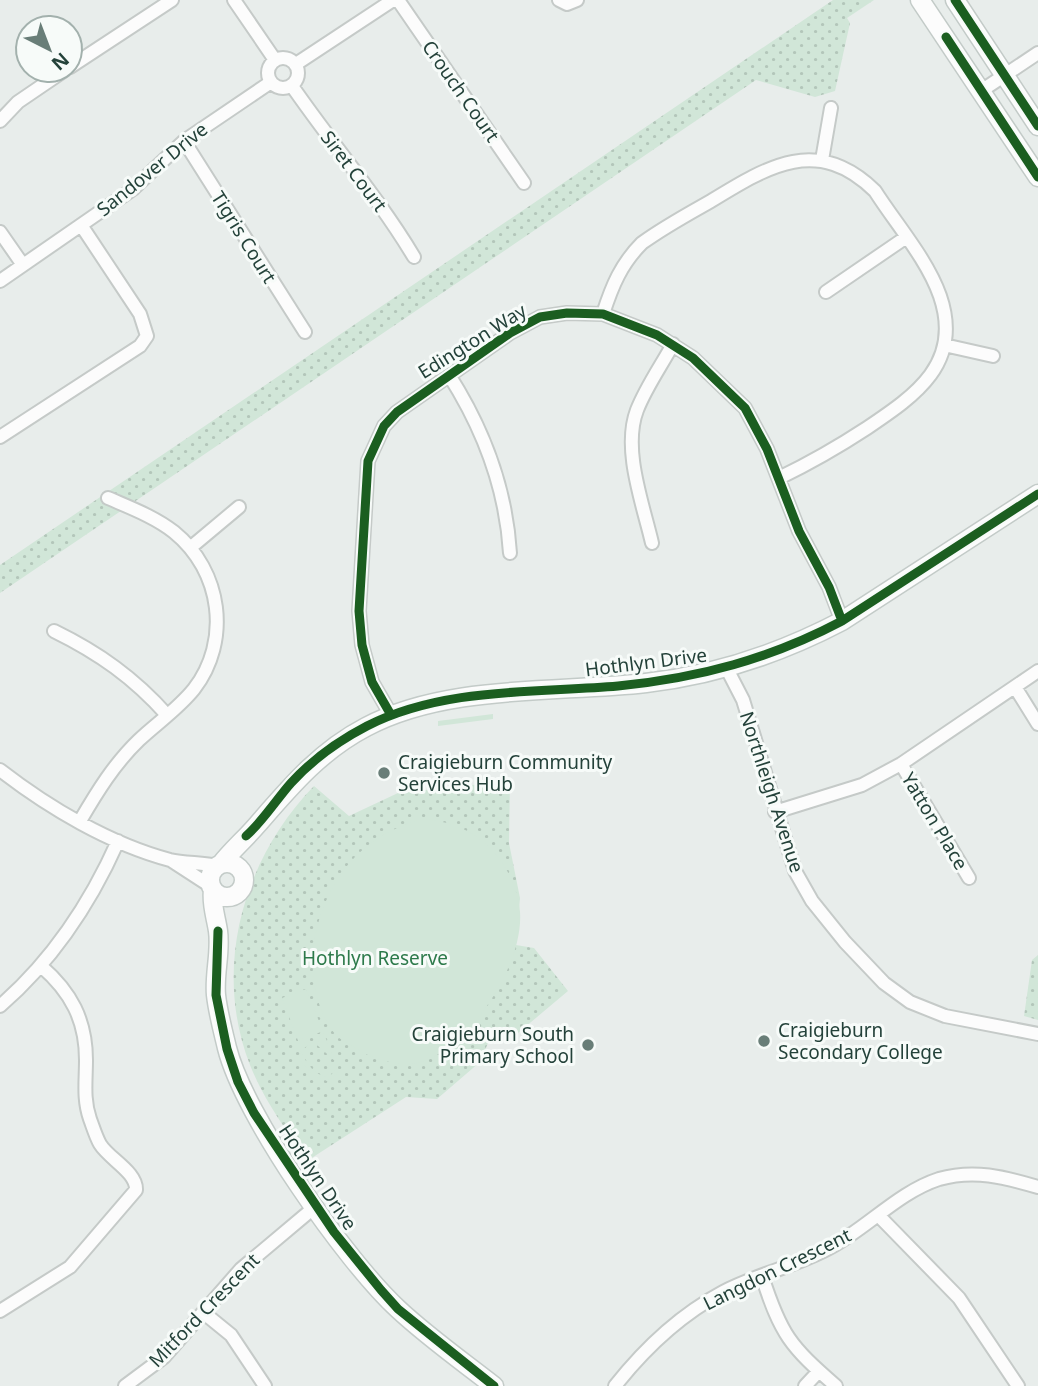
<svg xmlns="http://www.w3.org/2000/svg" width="1038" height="1386" viewBox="0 0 1038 1386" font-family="'Noto Sans',sans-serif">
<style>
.grass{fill:url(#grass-dots)}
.garden{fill:#d1e6d8}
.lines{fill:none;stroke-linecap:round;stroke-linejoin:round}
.street-casing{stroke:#c5cac8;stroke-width:16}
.secondary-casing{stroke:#c3cbc8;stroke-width:21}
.street{stroke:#fcfcfc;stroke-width:12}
.secondary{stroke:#fcfcfc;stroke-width:18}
.cycleway-casing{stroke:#f7fbf9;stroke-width:13}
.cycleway{stroke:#1b5e20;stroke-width:9}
.poi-dot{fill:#697e78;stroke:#f7fbf9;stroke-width:2.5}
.labels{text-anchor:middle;stroke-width:6;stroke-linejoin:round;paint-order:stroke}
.street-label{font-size:19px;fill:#24423a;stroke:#f7fbf9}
.poi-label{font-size:19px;fill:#24423a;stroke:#f7fbf9;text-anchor:start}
.park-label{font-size:19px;fill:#2d7a4b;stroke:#f7fbf9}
</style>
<defs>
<pattern id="grass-dots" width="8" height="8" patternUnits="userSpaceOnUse" patternTransform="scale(1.75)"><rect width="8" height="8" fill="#d1e6d8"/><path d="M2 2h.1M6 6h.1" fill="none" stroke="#b3c6ba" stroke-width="1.8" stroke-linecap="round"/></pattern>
</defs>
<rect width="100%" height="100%" fill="#e8edeb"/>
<!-- grass -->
<path class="grass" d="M 833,0 L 874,0 L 847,18 L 850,23 L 835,91 L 815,97 L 756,80 L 0,593 L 0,565 Z
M 510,781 L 509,843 L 520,898 L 516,945 L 534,948 L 568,991 L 518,1033 L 512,1028 L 488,1043 L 480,1062 L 437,1099 L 406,1097 L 307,1161 C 286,1130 264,1100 250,1065 C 212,968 243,859 314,786 L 349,816 L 398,793 Z
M 1038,955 L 1038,1020 L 1024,1016 L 1032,960 Z"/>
<!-- garden -->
<path class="garden" d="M 493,714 L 493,719 L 438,726 L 438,721 Z
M 422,819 C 450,821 474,830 493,851 C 508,868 518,889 520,912 C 524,965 469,1049 418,1063 C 401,1067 371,1059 357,1049 C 350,1045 340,1040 335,1034 C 299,987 310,915 344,870 C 363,844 392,827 422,819 Z
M 306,989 L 335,1061 L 317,1045 L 321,1032 L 299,1040 L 308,1045 L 301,1051 C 306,1063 315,1076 329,1077 L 338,1067 L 337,1074 L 327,1081 L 313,1075 L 302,1063 L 300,1046 L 282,998 Z"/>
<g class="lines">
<defs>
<path id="street" d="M 234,0 L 275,60
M 398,0 L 524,183
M 559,0 L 567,4 L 577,0
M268 73a15 15 0 1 1 30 0a15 15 0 1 1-30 0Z
M 296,64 L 393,0
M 70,67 L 172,0
M 292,86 C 332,144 378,197 414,257
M 981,91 L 1038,53
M 0,121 L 18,102 L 65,70
M 184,141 L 305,332
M 822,160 L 831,108
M 0,232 L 23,265
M 0,281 L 133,189 L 184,141 L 271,82
M 826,292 L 905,238
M 603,314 C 612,286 621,264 642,243 C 664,227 688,214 711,201 C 768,166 818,135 875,191 C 896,224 927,259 940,296 C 963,363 916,395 867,428 C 838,447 810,463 779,478
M 944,345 L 993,356
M 449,375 C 484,430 506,488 510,553
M 0,437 L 140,346 L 147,336 L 140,314 L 81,225
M 652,543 C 643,504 622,449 637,410 C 646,387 661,366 673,344
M 190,548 L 239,507
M 54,631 C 99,653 134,678 167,715
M 727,669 L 743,700 L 795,871 L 812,901 L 845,942 L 884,983 L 910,1002 L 945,1016 L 1038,1034
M 1015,687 L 1038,724
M 391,715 L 372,682 L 362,645 L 359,611 L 368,461 L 384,426 L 397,412 L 510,333 L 540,317 L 567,313 L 603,314 L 657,335 L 693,358 L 745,408 L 767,449 L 799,531 L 829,587 L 842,621
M 901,764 L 969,878
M 0,770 C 49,808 110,844 170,860 C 184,863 202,863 218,866
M 775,812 L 862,785 L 901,764 L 1038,671
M 80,821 C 97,792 114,764 139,740 C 157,723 178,709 194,689 C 231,641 222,571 174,532 C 155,517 131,508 108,498
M 172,861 L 212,887
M 0,1006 C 53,960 90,904 118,841
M 878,1215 L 959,1298 L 1018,1386
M 762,1276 C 781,1335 790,1346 836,1386
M 0,1311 L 70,1267 L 136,1190 C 137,1172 109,1159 100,1144 C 96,1137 93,1127 90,1119 C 83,1099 86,1081 86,1060 C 86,1020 71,992 41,966
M 204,1313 L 231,1335 L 265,1386
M 125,1386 L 164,1357 L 241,1269 L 316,1206
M 615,1386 C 645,1348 680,1315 723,1292 C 757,1274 797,1266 831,1247 C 868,1227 899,1192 939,1179 C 974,1169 1004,1177 1038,1187
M 805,1386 L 819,1371"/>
<path id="secondary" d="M 920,0 L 1038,177
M 955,0 L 1038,126
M210 880a17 17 0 1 1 34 0a17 17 0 1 1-34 0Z
M 221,864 C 232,850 245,839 257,825 C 290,787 320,751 366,727 C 446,684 557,693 646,683 C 716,675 779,654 842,621 L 1038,494
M 213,890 C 211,904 216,917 218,931 C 221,952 214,974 216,995 C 218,1013 223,1031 227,1048 C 244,1116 346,1261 398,1309 C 428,1337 462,1361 494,1386"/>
</defs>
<!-- street casing -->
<use href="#street" class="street-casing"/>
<!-- secondary casing -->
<use href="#secondary" class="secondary-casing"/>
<!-- street -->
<use href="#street" class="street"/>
<!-- secondary -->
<use href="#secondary" class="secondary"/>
<defs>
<path id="cycleway" d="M 955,0 L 1038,126
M 946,37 L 1038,177
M 391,715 L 372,682 L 362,645 L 359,611 L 368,461 L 384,426 L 397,412 L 510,333 L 540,317 L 567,313 L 603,314 L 657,335 L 693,358 L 745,408 L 767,449 L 799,531 L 829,587 L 842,621
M 246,836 C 263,821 276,800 291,783 C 312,760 340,740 367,726 C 443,687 536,693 618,686 C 699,678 770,659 842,621 L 1038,494
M 218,931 L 216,995 L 227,1049 L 238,1082 L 254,1113 L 334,1232 L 381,1290 L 398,1309 L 494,1386"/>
</defs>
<!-- cycleway casing -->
<use href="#cycleway" class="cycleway-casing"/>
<!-- cycleway -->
<use href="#cycleway" class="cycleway"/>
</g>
<!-- markers -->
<g class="poi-dot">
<circle cx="384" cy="773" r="7"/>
<circle cx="764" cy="1041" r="7"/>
<circle cx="588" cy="1045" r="7"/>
</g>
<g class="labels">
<!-- street labels -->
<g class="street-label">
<text transform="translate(461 91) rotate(55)" y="7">Crouch Court</text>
<text transform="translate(152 169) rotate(-39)" y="7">Sandover Drive</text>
<text transform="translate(354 171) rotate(53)" y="7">Siret Court</text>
<text transform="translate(244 237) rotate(58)" y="7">Tigris Court</text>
<text transform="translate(472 341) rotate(-32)" y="7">Edington Way</text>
<text transform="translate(646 662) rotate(-7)" y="7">Hothlyn Drive</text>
<text transform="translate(772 792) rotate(72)" y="7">Northleigh Avenue</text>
<text transform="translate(935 821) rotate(59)" y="7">Yatton Place</text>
<text transform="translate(318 1177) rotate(56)" y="7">Hothlyn Drive</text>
<text transform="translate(777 1269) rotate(-26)" y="7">Langdon Crescent</text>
<text transform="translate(204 1310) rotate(-46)" y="7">Mitford Crescent</text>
</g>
<!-- poi labels -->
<g class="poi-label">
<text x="398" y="769">Craigieburn Community<tspan x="398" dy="22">Services Hub</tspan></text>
<text x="778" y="1037">Craigieburn<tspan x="778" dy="22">Secondary College</tspan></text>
<text x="574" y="1041" text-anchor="end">Craigieburn South<tspan x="574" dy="22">Primary School</tspan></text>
</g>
<!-- park labels -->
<g class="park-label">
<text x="375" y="965">Hothlyn Reserve</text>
</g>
</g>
<!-- north arrow -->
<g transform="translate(49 49) rotate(138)"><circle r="33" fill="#f7fbf9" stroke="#a3b1ad" stroke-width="2"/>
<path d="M0-5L12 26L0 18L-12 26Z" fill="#697e78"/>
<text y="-10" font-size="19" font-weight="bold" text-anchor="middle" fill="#24423a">N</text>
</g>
</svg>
